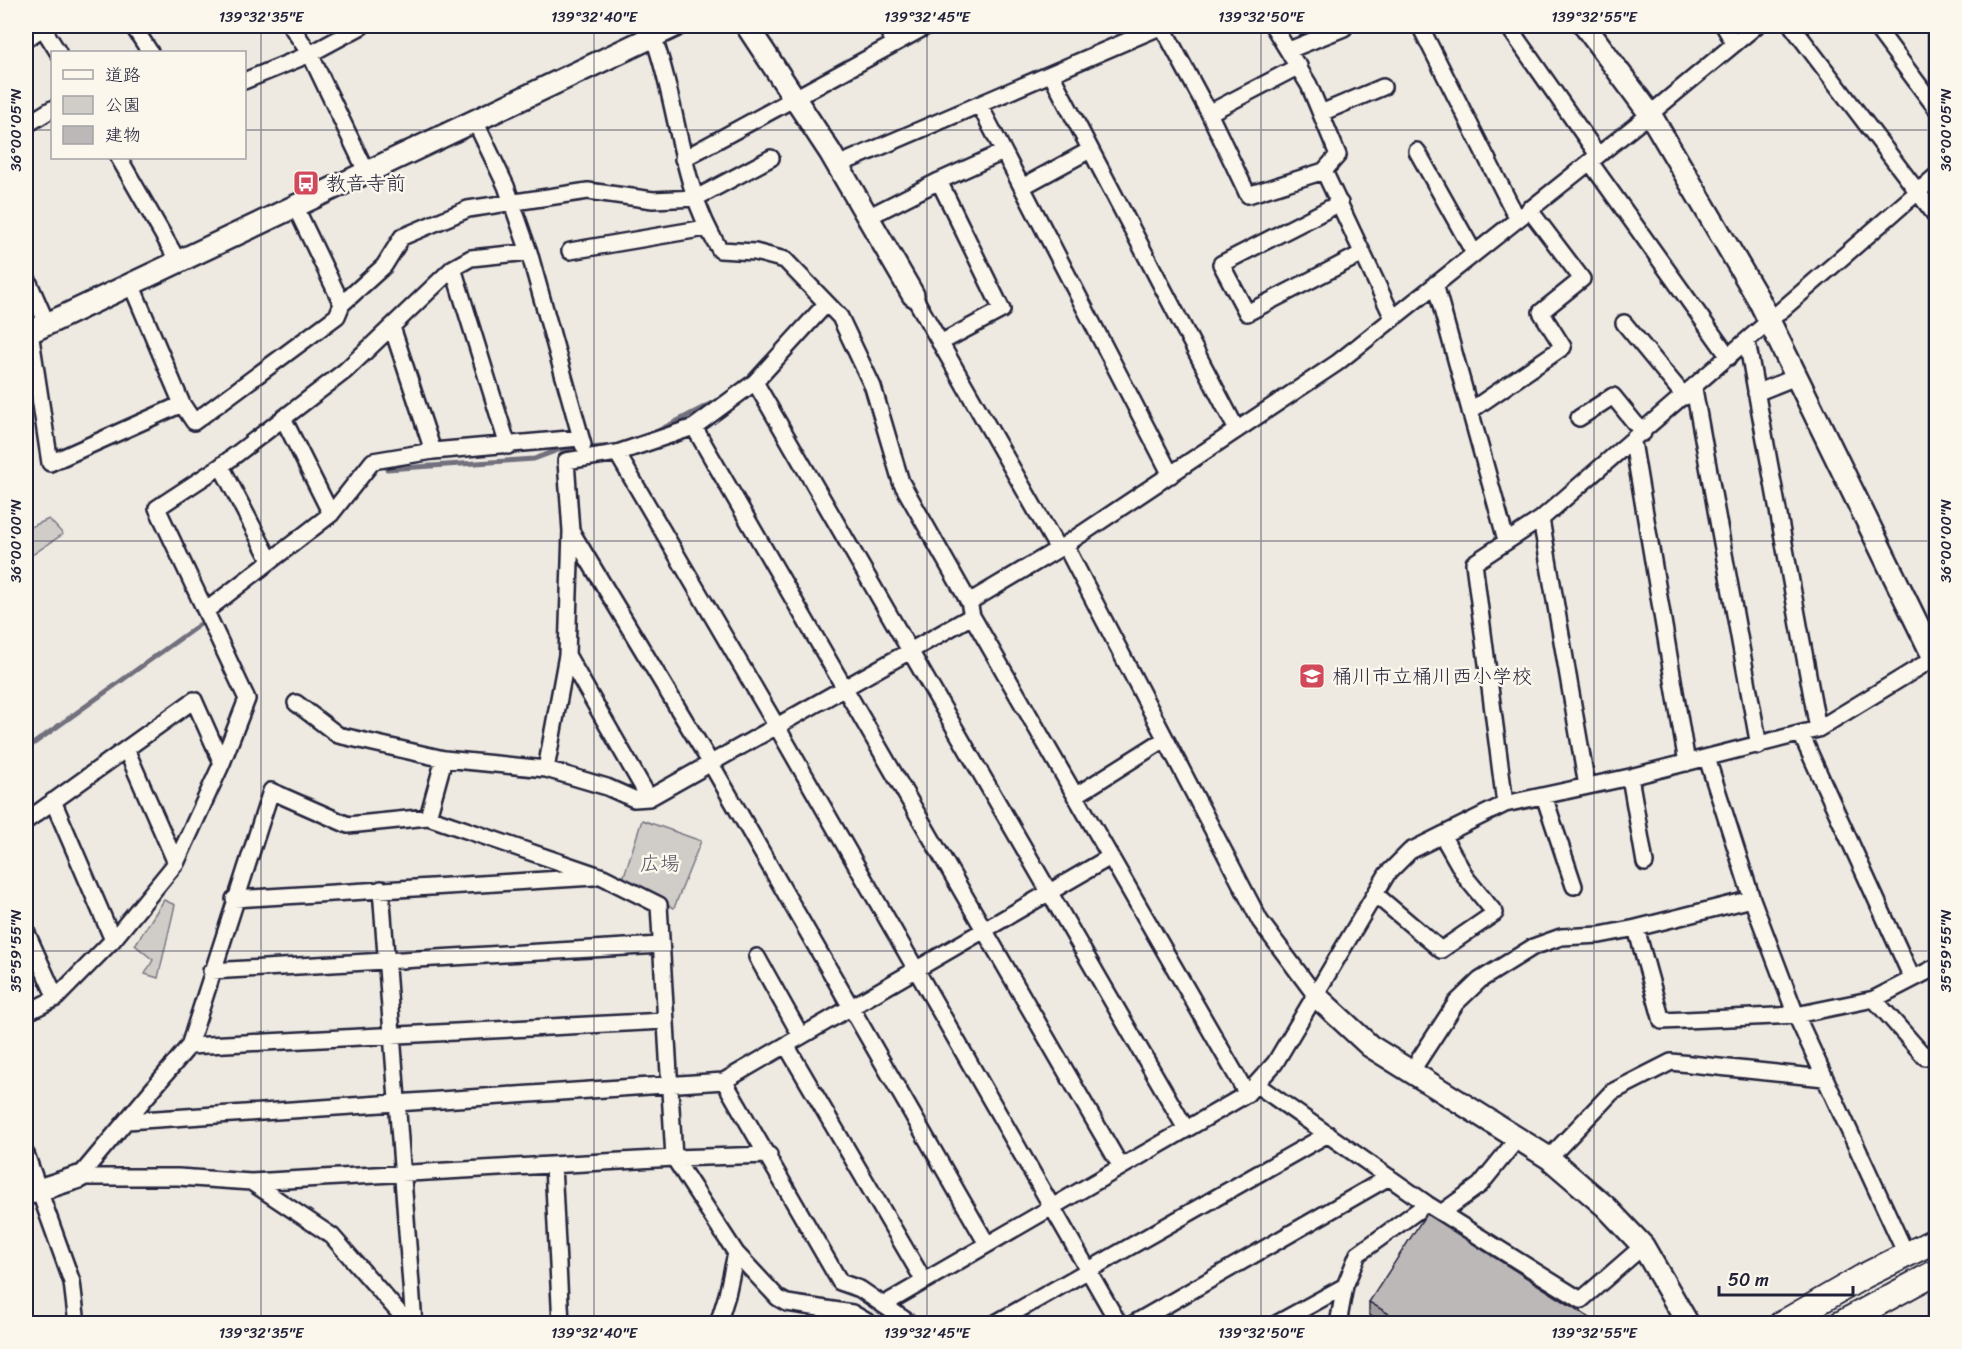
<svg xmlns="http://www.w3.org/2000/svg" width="1962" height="1349" viewBox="0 0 1962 1349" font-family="Sriracha,'Klee One',sans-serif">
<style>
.green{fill:#d0cdc9;stroke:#797882;stroke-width:1.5}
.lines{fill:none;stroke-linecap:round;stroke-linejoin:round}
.stream{stroke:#716f7c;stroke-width:5}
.street-casing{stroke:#22223b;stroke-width:20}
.secondary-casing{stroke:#22223b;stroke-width:26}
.primary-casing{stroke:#22223b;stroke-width:28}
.street{stroke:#fbf7ec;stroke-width:15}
.secondary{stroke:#fbf7ec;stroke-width:21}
.primary{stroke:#fbf7ec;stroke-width:24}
.wall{fill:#a29e9e;stroke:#22223b;stroke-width:1.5}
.building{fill:#bcb8b8;stroke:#22223b;stroke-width:1.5}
.ticks{fill:none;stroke:#22223b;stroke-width:1.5;stroke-opacity:0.45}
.labels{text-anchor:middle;stroke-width:5;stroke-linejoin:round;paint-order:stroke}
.poi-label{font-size:20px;fill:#22223b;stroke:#fbf7ec;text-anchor:start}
.park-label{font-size:20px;fill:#565566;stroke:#fbf7ec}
.neatline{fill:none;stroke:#22223b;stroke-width:2}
.ticks-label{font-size:15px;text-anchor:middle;fill:#22223b}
</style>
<rect width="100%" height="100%" fill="#eeeae2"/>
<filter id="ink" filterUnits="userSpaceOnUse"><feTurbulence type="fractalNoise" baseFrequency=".0167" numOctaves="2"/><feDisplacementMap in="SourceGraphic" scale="12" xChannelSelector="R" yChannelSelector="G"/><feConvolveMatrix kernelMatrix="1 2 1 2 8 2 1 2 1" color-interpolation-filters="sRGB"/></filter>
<g filter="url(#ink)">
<!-- green -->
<path class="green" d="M 49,519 L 63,534 L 26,559 L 26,529 Z
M 642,820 L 701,841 L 674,908 L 621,885 Z
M 164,900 L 175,905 L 158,978 L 145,974 L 153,960 L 135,945 Z"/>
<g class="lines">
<!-- stream -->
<path class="stream" d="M 652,434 L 714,402
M 387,469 L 534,459 L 558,450 L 615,446
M 26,749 L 199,625"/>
<defs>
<path id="street" d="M 133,26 L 150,52
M 291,26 L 310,54 L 366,171
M 885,26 L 895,43
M 1162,26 L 1209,113 L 1248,195 L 1324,171
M 1273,26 L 1309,85 L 1338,155 L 1324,171 L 1393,318
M 1420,26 L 1517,218
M 1508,26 L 1598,155
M 1724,26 L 1734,43
M 1792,26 L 1936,216
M 1875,26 L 1936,108
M 653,36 C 679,106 679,185 720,250 L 755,252 L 785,260 L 840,317 L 873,387 L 901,482 L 969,602 L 972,616 L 1247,1094
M 26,39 L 43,28 L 58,52
M 1289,50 L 1344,28
M 1051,74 L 1237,430
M 244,81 L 310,54 L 362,26
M 980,106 L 1171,475
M 1209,113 L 1299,66
M 1321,113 L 1383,87
M 475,121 L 506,186 L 529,252 L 583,445
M 26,125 L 52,109
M 1417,151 L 1474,253
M 119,158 L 178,261
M 683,159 L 927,26
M 1590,162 L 1729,357
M 838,165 L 1162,26
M 939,181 L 1003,152
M 1022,187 L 1090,150
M 1340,203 L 1221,264 L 1247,313 L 1363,253
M 295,206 L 342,304
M 868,217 L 939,181 L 1002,310 L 940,343
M 570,251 L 706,228
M 453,268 L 508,446
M 26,276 L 47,324
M 1435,284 L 1506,540
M 913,295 L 1058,549
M 1624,323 L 1685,397
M 392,327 L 433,451
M 30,332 L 50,463 L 182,404 L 131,284
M 1747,341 L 1818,729
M 755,382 L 1186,1129
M 1694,389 L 1759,746
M 1756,393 L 1796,377
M 182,404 L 194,422 L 337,316 L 342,304 L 384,266 L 402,237 L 468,209 L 588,191 L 653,200 L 696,198 L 771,158
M 1470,411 L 1563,347 L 1541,312 L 1582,279 L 1529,209
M 1579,418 L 1613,396 L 1643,433
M 284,420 L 331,514
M 694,427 L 1121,1167
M 1633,442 L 1687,763
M 617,453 L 776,725 L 1119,1324
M 221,466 L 270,560
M 1541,519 L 1587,786
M 571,531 L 710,762 L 987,1244
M 1065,545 L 1260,921 L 1316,996
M 969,602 L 1065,545 L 1337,363 L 1650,114 L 1756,26
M 207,610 L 331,514 L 373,461 L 433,451 L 580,438
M 567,655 L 649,798 L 972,616
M 296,703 L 338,735 L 444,759 L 546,769 L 607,787 L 634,799 L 649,798
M 1801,734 L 1912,978
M 126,749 L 176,863
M 1707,758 L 1752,899 L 1796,1015 L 1906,1254
M 546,769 L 567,655 L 571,531 L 566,461 L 617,453 L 694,427 L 755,382 L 826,304
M 1630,777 L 1645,863
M 1075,796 L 1165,739
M 1544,796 L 1574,886
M 53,801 L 113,940
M 1505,804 L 1474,563 L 1541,519 L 1936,176
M 428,817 L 444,759
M 26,821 L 194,700 L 222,763
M 381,889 L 414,1324
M 1376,895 L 1441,950 L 1495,913 L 1467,879 L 1442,835
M 234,899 L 594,877
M 1636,928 L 1662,1021 L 1796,1015 L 1874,999 L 1936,967
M 26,931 L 56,998
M 757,957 L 801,1036
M 211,971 L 660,945
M 1874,999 L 1925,1057 L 1936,1051
M 26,1013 L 56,998 L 113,940 L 176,863 L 222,763 L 247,699 L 157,508 L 221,466 L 345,371 L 453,268 L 471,258 L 529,252
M 786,1045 L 924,1281
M 189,1046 L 664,1021
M 1411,1072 L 1456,1003 L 1480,980 L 1533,947 L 1561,937 L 1600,935 L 1636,928 L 1752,899
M 724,1081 L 840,1282 L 860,1289 L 911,1324
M 1257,1085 L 1427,1204 L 1581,1300 L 1643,1246
M 127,1121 L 724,1081 L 1110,857
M 26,1154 L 72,1282 L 77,1324
M 1549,1158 L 1612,1092 L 1671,1062 L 1824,1078
M 553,1165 L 561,1324
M 79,1177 L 189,1046 L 271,791 L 348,825 L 428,817 L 603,877 L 659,905 L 674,1158 L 736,1253 L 727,1295 L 718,1324
M 79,1177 L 178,1177 L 251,1182 L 674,1158 L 769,1155
M 251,1182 L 332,1236 L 409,1324
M 1441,1213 L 1480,1185 L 1518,1138
M 736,1253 L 778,1298 L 787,1303 L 852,1313 L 871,1324
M 883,1305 L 1247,1094 L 1275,1063 L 1387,874 L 1410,851 L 1505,804 L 1630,777 L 1818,729 L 1936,657
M 994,1324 L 1328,1134
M 1133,1324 L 1389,1177
M 1276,1324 L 1345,1286 L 1358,1254 L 1427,1204
M 1338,1324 L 1345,1286"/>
<path id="secondary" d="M 747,26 L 830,152 L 913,295
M 1585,26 L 1650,114 L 1759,300 L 1936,662
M 26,334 L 675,26
M 1316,996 L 1370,1046 L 1549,1158 L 1606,1207 L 1643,1246 L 1688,1324
M 26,1194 L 79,1177"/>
<path id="primary" d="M 1781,1324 L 1864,1276 L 1936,1240
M 1840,1324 L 1936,1272"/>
</defs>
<!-- street casing -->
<use href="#street" class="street-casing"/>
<!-- secondary casing -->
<use href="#secondary" class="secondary-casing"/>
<!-- primary casing -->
<use href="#primary" class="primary-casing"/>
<!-- street -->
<use href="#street" class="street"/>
<!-- secondary -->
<use href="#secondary" class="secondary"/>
<!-- primary -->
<use href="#primary" class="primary"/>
</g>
<!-- wall -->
<path class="wall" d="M 1369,1302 L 1598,1323 L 1383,1323 L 1369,1315 Z"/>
<!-- building -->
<path class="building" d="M 1426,1214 L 1598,1323 L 1404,1323 L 1369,1302 Z
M 1936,1319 L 1936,1323 L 1928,1323 Z"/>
</g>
<!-- ticks -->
<path class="ticks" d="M 261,26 L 261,1324M 594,26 L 594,1324M 927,26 L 927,1324M 1261,26 L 1261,1324M 1594,26 L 1594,1324M 1928,26 L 1928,1324M 26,130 L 52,130M 244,130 L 1936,130M 26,541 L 1936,541M 26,951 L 1936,951"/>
<!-- icons -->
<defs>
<symbol id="bus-square" viewBox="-11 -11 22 22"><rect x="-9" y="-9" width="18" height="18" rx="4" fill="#d1495b" stroke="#fbf7ec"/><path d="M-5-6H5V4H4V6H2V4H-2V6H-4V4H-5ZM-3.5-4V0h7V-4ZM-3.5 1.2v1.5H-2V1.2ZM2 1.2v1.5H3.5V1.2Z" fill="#fff"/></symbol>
<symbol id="school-square" viewBox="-11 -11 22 22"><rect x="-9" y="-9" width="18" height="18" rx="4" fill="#d1495b" stroke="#fbf7ec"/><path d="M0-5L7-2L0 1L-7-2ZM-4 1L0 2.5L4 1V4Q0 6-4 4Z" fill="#fff"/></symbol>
</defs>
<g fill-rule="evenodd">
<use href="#bus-square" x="291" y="168" width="30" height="30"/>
<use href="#school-square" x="1297" y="661" width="30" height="30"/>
</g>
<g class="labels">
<!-- poi labels -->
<g class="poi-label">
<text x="326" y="190">教音寺前</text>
<text x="1332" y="683">桶川市立桶川西小学校</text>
</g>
<!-- park labels -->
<g class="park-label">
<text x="660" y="870">広場</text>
</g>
</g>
<!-- margin -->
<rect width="1962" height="1349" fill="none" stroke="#fbf7ec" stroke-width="66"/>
<!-- legend -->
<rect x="51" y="51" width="195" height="108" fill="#fbf7ec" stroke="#a4a2a5" stroke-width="1.5"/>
<rect x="63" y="70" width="30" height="9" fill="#fbf7ec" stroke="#a4a2a5" stroke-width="1.5"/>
<text x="105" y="81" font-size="18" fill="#22223b">道路</text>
<rect x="63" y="96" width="30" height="18" fill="#d0cdc9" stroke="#a4a2a5" stroke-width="1.5"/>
<text x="105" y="111" font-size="18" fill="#22223b">公園</text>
<rect x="63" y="126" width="30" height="18" fill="#bcb8b8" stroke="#a4a2a5" stroke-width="1.5"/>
<text x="105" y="141" font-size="18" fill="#22223b">建物</text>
<!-- scale -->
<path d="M1719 1286v9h134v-9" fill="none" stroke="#22223b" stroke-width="3"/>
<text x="1728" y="1286" font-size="18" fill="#22223b" stroke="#fbf7ec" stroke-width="4.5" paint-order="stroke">50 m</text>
<rect x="33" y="33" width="1896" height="1283" class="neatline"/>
<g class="ticks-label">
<text x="261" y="22">139°32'35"E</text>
<text x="594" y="22">139°32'40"E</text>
<text x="927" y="22">139°32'45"E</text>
<text x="1261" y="22">139°32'50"E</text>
<text x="1594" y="22">139°32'55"E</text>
<text transform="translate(16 130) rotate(-90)" y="5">36°00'05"N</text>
<text transform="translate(1946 130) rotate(-90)" y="5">36°00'05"N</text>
<text transform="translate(16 541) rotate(-90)" y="5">36°00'00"N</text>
<text transform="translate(1946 541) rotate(-90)" y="5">36°00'00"N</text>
<text transform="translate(16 951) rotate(-90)" y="5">35°59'55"N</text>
<text transform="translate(1946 951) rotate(-90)" y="5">35°59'55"N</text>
<text x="261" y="1338">139°32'35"E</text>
<text x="594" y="1338">139°32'40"E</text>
<text x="927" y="1338">139°32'45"E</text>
<text x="1261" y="1338">139°32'50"E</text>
<text x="1594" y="1338">139°32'55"E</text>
</g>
</svg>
